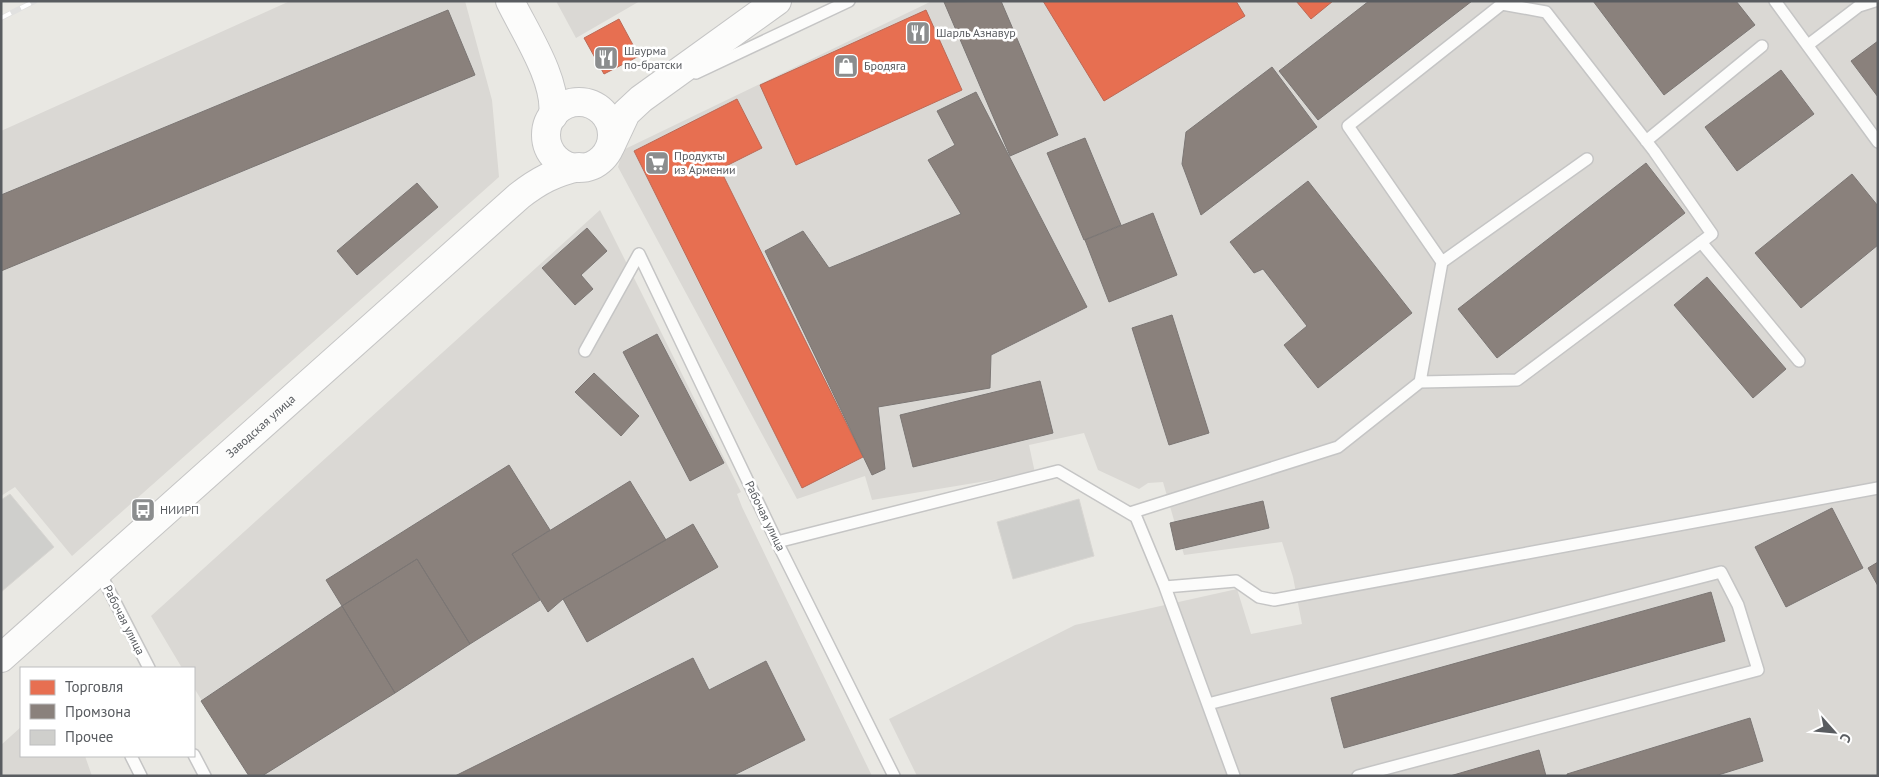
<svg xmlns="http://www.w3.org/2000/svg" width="1879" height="777" viewBox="0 0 1879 777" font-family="'PT Sans',sans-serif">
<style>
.industrial{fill:#dad8d4}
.shops{fill:#e76f51;stroke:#bc6956}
.industry{fill:#8a817c;stroke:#7b7674}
.building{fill:#cfcfcc;stroke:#d8d6d2}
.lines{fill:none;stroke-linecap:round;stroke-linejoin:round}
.lane-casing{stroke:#c5c5c5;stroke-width:14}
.secondary-casing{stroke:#c5c5c5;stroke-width:30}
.lane{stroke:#fcfcfb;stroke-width:11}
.secondary{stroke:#fcfcfb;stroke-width:28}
.rail-casing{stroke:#e1e1e0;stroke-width:5.5}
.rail{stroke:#fff;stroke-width:4;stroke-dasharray:11;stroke-linecap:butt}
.labels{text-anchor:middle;stroke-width:5;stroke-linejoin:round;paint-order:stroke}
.poi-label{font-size:12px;fill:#595c60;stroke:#fff;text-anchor:start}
.street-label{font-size:12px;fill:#595c60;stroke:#fff}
</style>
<rect width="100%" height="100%" fill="#e9e8e3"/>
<!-- industrial -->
<path class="industrial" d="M 290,1 L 465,1 L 492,100 L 499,177 L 72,556 L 15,487 L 1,496 L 1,131 Z
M 556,1 L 640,1 L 576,38 Z
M 932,1 L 1878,1 L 1878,776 L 917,776 L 889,719 L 1075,625 L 1237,589 L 1251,634 L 1302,624 L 1293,577 L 1282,542 L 1184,555 L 1163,482 L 1148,483 L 1139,489 L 1098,470 L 1084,433 L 1029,445 L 1035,473 L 872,500 L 865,476 L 797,499 L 618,167 L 623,150 Z
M 600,210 L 741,492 L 737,494 L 742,507 L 872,776 L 249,776 L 194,688 L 194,668 L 182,668 L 151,616 Z
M 21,727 L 21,756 L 85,756 L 92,776 L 1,776 L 1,745 Z"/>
<!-- shops -->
<path class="shops" d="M 1043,1 L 1236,1 L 1245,16 L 1104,101 Z
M 1296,1 L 1333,1 L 1311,19 Z
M 926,10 L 962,90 L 796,165 L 760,85 Z
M 619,19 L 639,56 L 604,74 L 584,38 Z
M 737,99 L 762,148 L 720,169 L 863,457 L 802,488 L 634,151 Z"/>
<!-- industry -->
<path class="industry" d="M 1001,1 L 1058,135 L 1010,156 L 944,2 Z
M 1369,1 L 1472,1 L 1318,120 L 1279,71 Z
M 1593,1 L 1736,1 L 1755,25 L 1664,95 Z
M 448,10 L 475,75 L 1,271 L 1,195 Z
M 1878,41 L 1878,97 L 1851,61 Z
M 1272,67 L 1317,127 L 1201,215 L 1182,164 L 1186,132 Z
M 1781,70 L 1814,114 L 1737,171 L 1705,127 Z
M 976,92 L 1087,307 L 991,355 L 990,388 L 878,407 L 885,469 L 872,475 L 765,251 L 803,231 L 829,268 L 961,214 L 928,160 L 955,145 L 937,111 Z
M 1085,138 L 1121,225 L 1084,240 L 1047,153 Z
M 1646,163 L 1685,213 L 1497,358 L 1458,309 Z
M 1852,174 L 1878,206 L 1878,245 L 1801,308 L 1755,253 Z
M 1308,181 L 1412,313 L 1318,388 L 1284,345 L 1307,326 L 1263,269 L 1254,273 L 1230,242 Z
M 417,183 L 438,207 L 357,275 L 337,251 Z
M 1153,213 L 1177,275 L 1109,302 L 1085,240 Z
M 587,228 L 607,251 L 581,275 L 593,289 L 575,305 L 542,268 Z
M 1707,277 L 1786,369 L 1753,398 L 1674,305 Z
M 1172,315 L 1209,433 L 1169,445 L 1132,328 Z
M 657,334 L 724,463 L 690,481 L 623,352 Z
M 594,373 L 639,416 L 621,436 L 575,392 Z
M 1040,381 L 1053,433 L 913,467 L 900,415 Z
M 509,465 L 550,530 L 512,554 L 540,600 L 470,644 L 417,559 L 342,606 L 326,580 Z
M 630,481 L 666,540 L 563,599 L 548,612 L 512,554 Z
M 1263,501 L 1269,528 L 1176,550 L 1170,523 Z
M 1832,508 L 1863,568 L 1786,607 L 1755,547 Z
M 693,524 L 718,567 L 587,642 L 563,599 Z
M 417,559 L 470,644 L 395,693 L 342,606 Z
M 1878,562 L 1878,586 L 1868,568 Z
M 1711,592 L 1725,641 L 1344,748 L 1331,698 Z
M 342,606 L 395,693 L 262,776 L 249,776 L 201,701 Z
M 693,658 L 709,690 L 766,661 L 805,740 L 732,776 L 455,776 Z
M 1750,718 L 1763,761 L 1715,776 L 1567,776 L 1567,774 Z
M 1539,750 L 1546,776 L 1450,776 Z"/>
<!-- building -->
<path class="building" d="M 10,494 L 54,547 L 1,592 L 1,500 Z
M 1079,499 L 1094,556 L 1013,579 L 997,522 Z"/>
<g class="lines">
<defs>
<path id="lane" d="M 1775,1 L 1878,142
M 1808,45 L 1859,6 L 1875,1
M 696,73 L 849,1
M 1646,141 L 1762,46
M 1701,242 L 1799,361
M 639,254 L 777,542 L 894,776
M 1442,262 L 1587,159
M 585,351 L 639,254
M 1130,513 L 1338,447 L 1420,382 L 1442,262 L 1348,126 L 1502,4 L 1546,12 L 1654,151 L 1712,234 L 1517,380 L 1420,382
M 777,542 L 1058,471 L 1136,517 L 1165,587 L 1236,581 L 1259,597 L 1274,600 L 1878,488
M 99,571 L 149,668
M 1165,587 L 1234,776
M 1208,704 L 1721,572 L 1738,605 L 1758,670 L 1358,776
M 194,755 L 205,776
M 131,756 L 141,776"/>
<g id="secondary">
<path d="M 510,1 C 525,32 558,81 553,116"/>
<circle cx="579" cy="135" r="33"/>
<path d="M 611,145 L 626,113 L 641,99 L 777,1"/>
<path id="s1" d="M 1,658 L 519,196 C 538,181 555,172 579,167"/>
</g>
</defs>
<!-- lane casing -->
<use href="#lane" class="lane-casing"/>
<!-- secondary casing -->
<use href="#secondary" class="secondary-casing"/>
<!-- lane -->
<use href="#lane" class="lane"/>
<!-- secondary -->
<use href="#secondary" class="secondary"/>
<defs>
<path id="rail" d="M 1,18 L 35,1"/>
</defs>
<!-- rail casing -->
<use href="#rail" class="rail-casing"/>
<!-- rail -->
<use href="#rail" class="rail"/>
</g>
<!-- icons -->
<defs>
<symbol id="restaurant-square" viewBox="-11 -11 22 22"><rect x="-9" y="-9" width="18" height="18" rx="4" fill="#8b8d8e" stroke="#fff"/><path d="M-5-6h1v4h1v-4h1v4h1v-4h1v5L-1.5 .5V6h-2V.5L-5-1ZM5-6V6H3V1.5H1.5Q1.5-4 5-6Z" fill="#fff"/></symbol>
<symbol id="shop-square" viewBox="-11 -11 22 22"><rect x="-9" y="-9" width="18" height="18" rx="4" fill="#8b8d8e" stroke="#fff"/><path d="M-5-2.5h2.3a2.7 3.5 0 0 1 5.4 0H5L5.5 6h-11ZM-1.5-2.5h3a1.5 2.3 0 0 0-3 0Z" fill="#fff"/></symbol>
<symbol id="supermarket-square" viewBox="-11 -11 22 22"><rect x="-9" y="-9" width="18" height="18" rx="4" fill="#8b8d8e" stroke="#fff"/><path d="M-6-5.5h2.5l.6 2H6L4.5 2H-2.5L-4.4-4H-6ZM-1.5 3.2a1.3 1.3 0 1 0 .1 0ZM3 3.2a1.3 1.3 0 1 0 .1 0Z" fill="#fff"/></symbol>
<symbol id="bus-square" viewBox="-11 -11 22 22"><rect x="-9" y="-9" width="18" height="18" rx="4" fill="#8b8d8e" stroke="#fff"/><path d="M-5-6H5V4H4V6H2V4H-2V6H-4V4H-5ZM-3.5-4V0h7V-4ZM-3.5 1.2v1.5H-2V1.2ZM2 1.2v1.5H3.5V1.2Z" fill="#fff"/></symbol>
</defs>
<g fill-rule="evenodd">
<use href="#restaurant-square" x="904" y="19" width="28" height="28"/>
<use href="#restaurant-square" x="592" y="44" width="28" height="28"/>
<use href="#shop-square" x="832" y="52" width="28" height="28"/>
<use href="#supermarket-square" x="643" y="149" width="28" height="28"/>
<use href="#bus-square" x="129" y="496" width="28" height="28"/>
</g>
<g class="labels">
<!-- poi labels -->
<g class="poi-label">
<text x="936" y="37">Шарль Азнавур</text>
<text x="624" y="55">Шаурма<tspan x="624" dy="14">по-братски</tspan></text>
<text x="864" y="70">Бродяга</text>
<text x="674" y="160">Продукты<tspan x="674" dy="14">из Армении</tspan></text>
<text x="160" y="514">НИИРП</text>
</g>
<!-- street labels -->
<g class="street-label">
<text dy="4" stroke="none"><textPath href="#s1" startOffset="348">Заводская улица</textPath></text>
<text transform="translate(765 516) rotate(64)" y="4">Рабочая улица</text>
<text transform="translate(124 620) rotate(63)" y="4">Рабочая улица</text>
</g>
</g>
<!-- border -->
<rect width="1879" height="777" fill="none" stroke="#595c60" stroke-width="5"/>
<!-- legend -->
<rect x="20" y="667" width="175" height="90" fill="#ffffff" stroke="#bdbebf"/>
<rect x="30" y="680" width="25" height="15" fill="#e76f51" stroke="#bdbebf"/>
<text x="65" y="692" font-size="15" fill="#595c60">Торговля</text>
<rect x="30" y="704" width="25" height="15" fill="#8a817c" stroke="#bdbebf"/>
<text x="65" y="717" font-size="15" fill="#595c60">Промзона</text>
<rect x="30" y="730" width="25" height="15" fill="#cfcfcc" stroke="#bdbebf"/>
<text x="65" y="742" font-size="15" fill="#595c60">Прочее</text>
<!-- north arrow -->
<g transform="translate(1834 732) rotate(117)" stroke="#ffffff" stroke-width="4" paint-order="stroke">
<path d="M0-4L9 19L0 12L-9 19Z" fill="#595c60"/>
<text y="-8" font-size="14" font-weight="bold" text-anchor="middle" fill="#595c60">С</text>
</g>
</svg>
